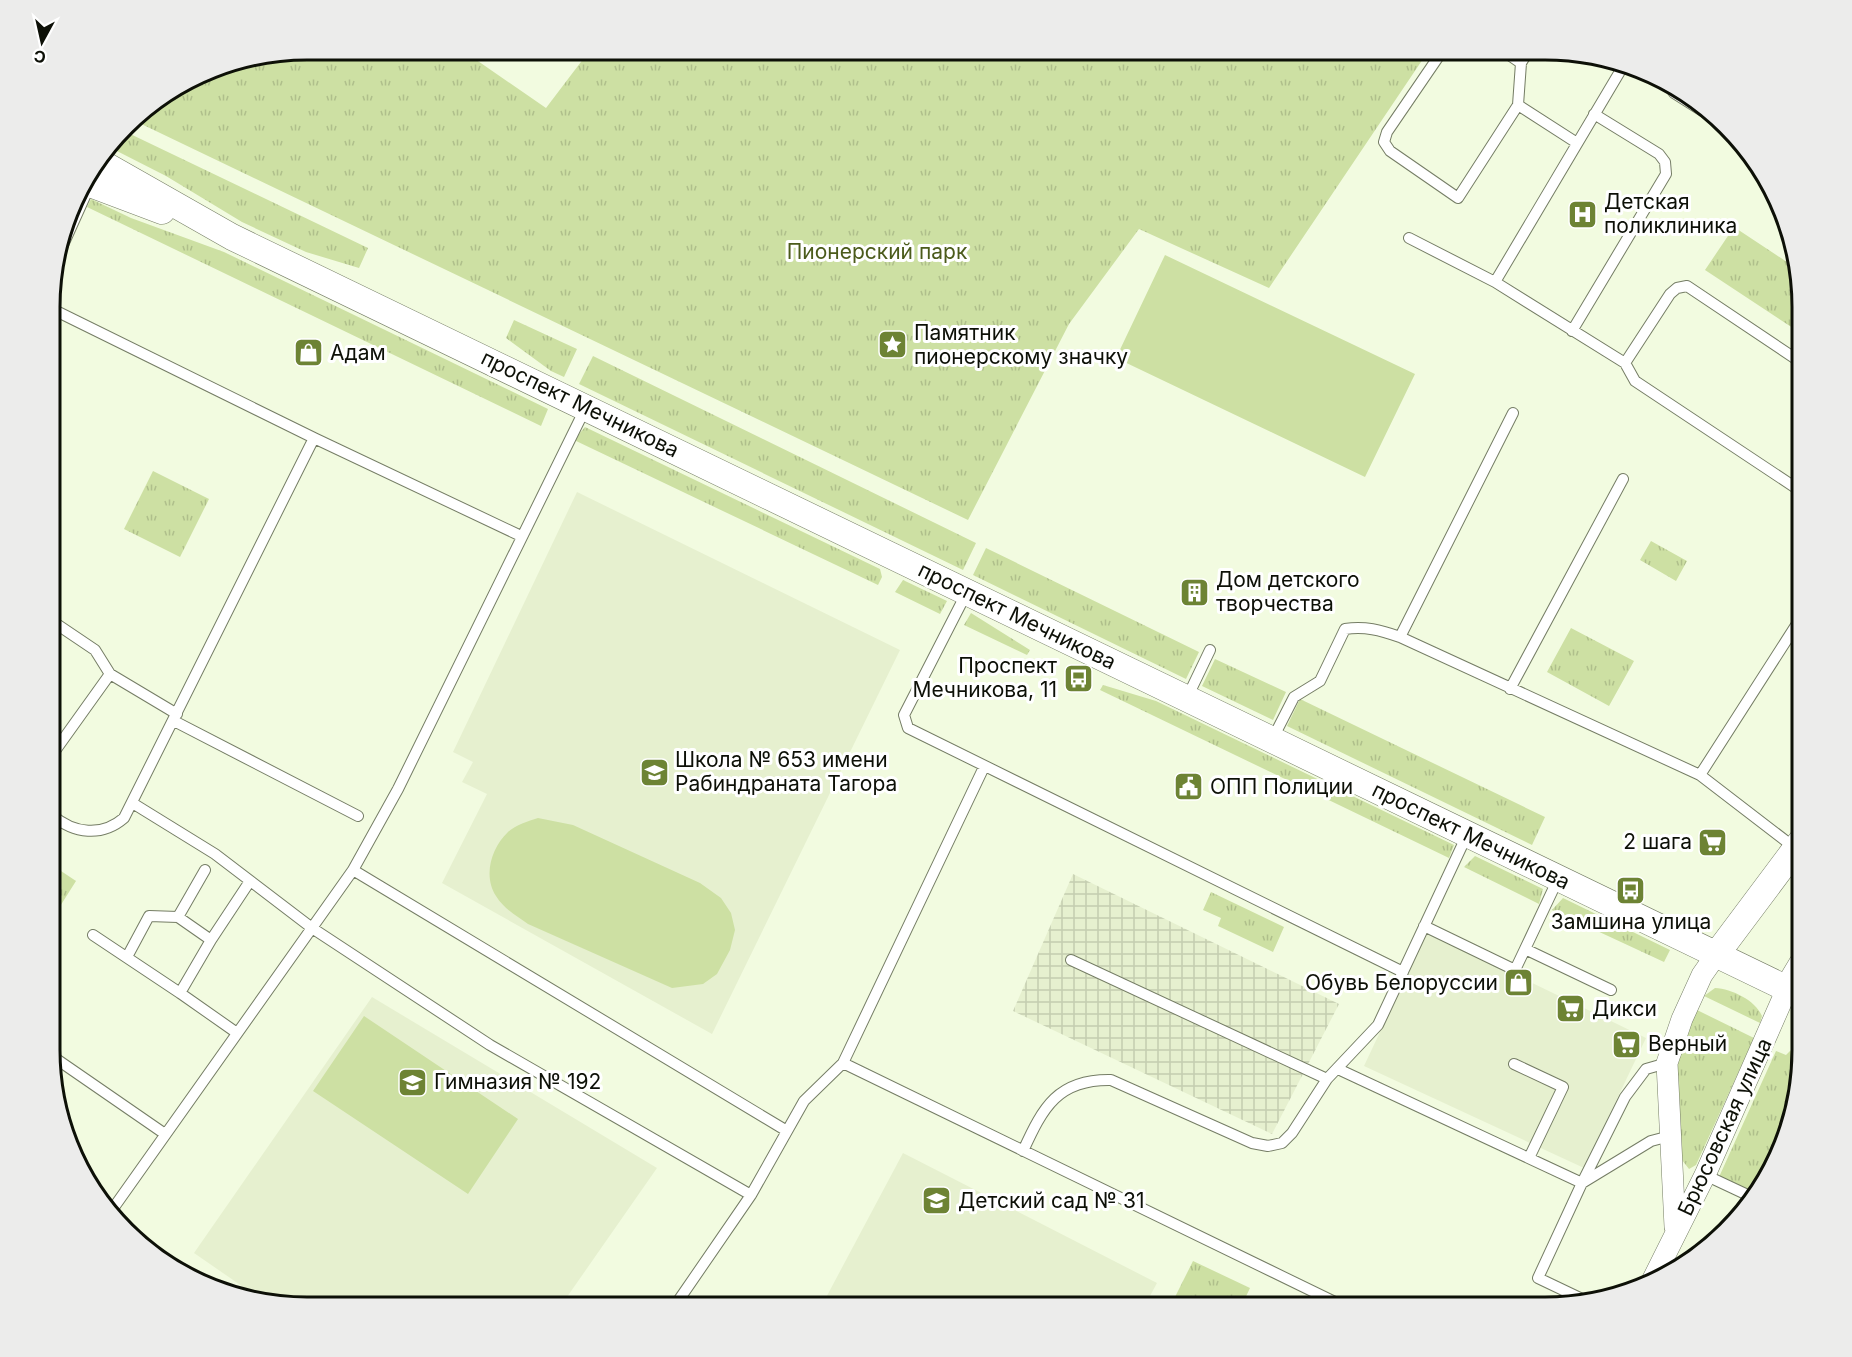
<svg xmlns="http://www.w3.org/2000/svg" width="1852" height="1357" viewBox="0 0 1852 1357" font-family="Inter,sans-serif">
<style>
.built{fill:#e6f0cf}
.industrial{fill:url(#industrial-grid)}
.grass{fill:url(#grass-tufts)}
.pitch{fill:#cde0a3}
.lines{fill:none;stroke-linecap:round;stroke-linejoin:round}
.service-casing{stroke:#757d65;stroke-width:12}
.minor-casing{stroke:#757d65;stroke-width:22}
.tertiary-casing{stroke:#757d65;stroke-width:27}
.service{stroke:#fff;stroke-width:10}
.minor{stroke:#fff;stroke-width:21}
.tertiary{stroke:#fff;stroke-width:26}
.labels{text-anchor:middle;stroke-width:6;stroke-linejoin:round;paint-order:stroke}
.poi-label{font-size:21px;fill:#0d1007;stroke:#fff;text-anchor:start}
.park-label{font-size:21px;fill:#4b5b1b;stroke:#fff}
.street-label{font-size:21px;fill:#0d1007;stroke:#fff}
.rim{fill:none;stroke:#0d1007;stroke-width:3}
</style>
<defs>
<pattern id="industrial-grid" width="8" height="8" patternUnits="userSpaceOnUse" patternTransform="scale(1.5)"><rect width="8" height="8" fill="#e6f0cf"/><path d="M0 4h8M4 0v8" fill="none" stroke="#c4cdb0"/></pattern>
<pattern id="grass-tufts" width="24" height="20" patternUnits="userSpaceOnUse" patternTransform="scale(1.5)"><rect width="24" height="20" fill="#cde0a3"/><path d="M3 7l-1-3M5 7V3M7 7l1-3M15 17l-1-3M17 17v-4M19 17l1-3" fill="none" stroke="#afbf8b"/></pattern>
</defs>
<rect width="100%" height="100%" fill="#f2fbe0"/>
<!-- built -->
<path class="built" d="M 577,492 L 900,650 L 712,1034 L 442,883 L 487,794 L 462,782 L 473,762 L 453,752 Z
M 1427,932 L 1646,1038 L 1584,1168 L 1364,1066 Z
M 372,997 L 657,1168 L 560,1307 L 291,1307 L 262,1300 L 194,1253 Z
M 903,1153 L 1157,1283 L 1144,1307 L 821,1307 Z"/>
<!-- industrial -->
<path class="industrial" d="M 1073,874 L 1339,1004 L 1272,1134 L 1013,1011 Z"/>
<!-- grass -->
<path class="grass" d="M 307,50 L 462,50 L 546,108 L 590,50 L 1429,50 L 1269,288 L 1139,229 L 1069,324 L 968,520 L 133,120 L 137,114 L 209,69 Z
M 124,131 L 368,248 L 359,268 L 306,252 L 242,222 L 166,176 L 111,148 Z
M 91,199 L 131,218 L 224,252 L 548,409 L 541,426 L 87,207 Z
M 1734,227 L 1796,268 L 1802,291 L 1802,334 L 1705,270 Z
M 514,320 L 577,349 L 564,377 L 551,371 L 506,338 Z
M 593,356 L 976,543 L 963,570 L 579,384 Z
M 585,427 L 880,569 L 882,577 L 878,585 L 574,440 Z
M 153,471 L 209,499 L 180,557 L 124,529 Z
M 1651,541 L 1687,561 L 1676,581 L 1640,560 Z
M 986,548 L 1199,652 L 1186,679 L 973,575 Z
M 903,580 L 947,601 L 940,614 L 895,592 Z
M 971,613 L 1030,650 L 1027,655 L 964,625 Z
M 1571,628 L 1634,661 L 1609,706 L 1547,672 Z
M 1215,659 L 1286,692 L 1273,720 L 1202,686 Z
M 1103,685 L 1156,701 L 1454,845 L 1449,858 L 1100,690 Z
M 1300,699 L 1545,817 L 1532,845 L 1287,726 Z
M 1475,856 L 1543,889 L 1539,904 L 1464,867 Z
M 52,865 L 76,881 L 52,919 Z
M 1211,892 L 1284,927 L 1273,952 L 1218,926 L 1221,918 L 1203,910 Z
M 1563,898 L 1670,950 L 1664,962 L 1552,910 Z
M 1715,988 C 1732,989 1755,1000 1762,1016 L 1760,1023 L 1704,996 Z
M 1697,1010 L 1754,1038 L 1696,1165 L 1689,1169 L 1682,1160 L 1674,1078 L 1678,1053 Z
M 1802,1046 L 1802,1066 L 1783,1148 L 1756,1194 L 1719,1177 L 1776,1051 L 1786,1055 L 1794,1047 Z
M 1193,1261 L 1250,1288 L 1241,1307 L 1170,1307 Z"/>
<!-- pitch -->
<path class="pitch" d="M 1165,255 L 1415,374 L 1365,477 L 1116,358 Z
M 538,818 L 573,825 L 700,883 L 721,898 L 731,913 L 735,930 L 730,950 L 717,974 L 703,984 L 672,988 L 528,924 C 517,916 504,909 496,896 C 483,876 491,848 508,832 C 516,825 528,821 538,818 Z
M 364,1016 L 518,1119 L 468,1194 L 313,1091 Z"/>
<g class="lines">
<defs>
<path id="service" d="M 1443,50 L 1387,132 L 1384,142 L 1390,151 L 1458,198 L 1518,105
M 1502,50 L 1521,63 L 1529,50
M 1521,63 L 1518,105 L 1577,143
M 1625,63 L 1495,282 L 1625,363 L 1635,381 L 1802,492
M 1669,86 L 1674,93 L 1715,119
M 1409,238 L 1495,282
M 54,265 L 91,183
M 52,309 L 314,438
M 1572,331 L 1666,174 L 1665,162 L 1659,154 L 1594,114
M 1625,363 L 1670,294 L 1677,288 L 1687,286 L 1802,363
M 1513,413 L 1400,637 L 1700,775
M 967,592 L 904,715 L 908,728 L 1403,972
M 52,621 L 95,650 L 110,674 L 177,714
M 1510,689 L 1623,479
M 1187,698 L 1210,650
M 174,721 L 358,816
M 1272,740 L 1294,697 L 1320,681 L 1345,629 C 1365,626 1380,630 1400,637
M 52,755 L 110,674
M 134,804 L 215,854 L 312,928 L 490,1045 L 751,1195
M 52,815 C 74,834 102,837 124,818 L 314,438 L 521,536
M 1795,848 L 1700,775 L 1802,616
M 353,870 L 787,1131
M 1558,879 L 1525,949 L 1611,990
M 178,917 L 211,940
M 1424,926 L 1515,970 L 1525,949
M 93,935 L 180,993
M 127,957 L 149,916 L 178,917 L 205,870
M 1071,960 L 1327,1079
M 237,1033 L 180,993 L 211,940 L 250,881
M 52,1056 L 165,1134
M 843,1063 L 1345,1307
M 1667,1063 L 1646,1069 L 1625,1097 L 1582,1183 L 1651,1141 L 1670,1136
M 1514,1064 L 1563,1087 L 1529,1158
M 1338,1069 L 1582,1183 L 1538,1278 L 1582,1299
M 1023,1151 C 1043,1107 1058,1079 1111,1080 L 1252,1143 L 1268,1146 L 1282,1143 L 1292,1133 L 1327,1079 L 1378,1025 L 1467,835
M 1705,1175 L 1754,1198
M 112,1210 L 353,870 L 398,789 L 586,407
M 674,1307 L 751,1195 L 804,1101 L 843,1063 L 984,767"/>
<path id="minor" d="M 1675,1227 L 1667,1063 L 1682,1019 L 1702,975 L 1716,955
M 1651,1283 L 1705,1175 L 1787,989"/>
<path id="tertiary" d="M 100,162 L 232,237 L 1802,996
M 85,182 L 162,211
M 1716,955 L 1802,840
M 1787,989 L 1802,964"/>
</defs>
<!-- service casing -->
<use href="#service" class="service-casing"/>
<!-- minor casing -->
<use href="#minor" class="minor-casing"/>
<!-- tertiary casing -->
<use href="#tertiary" class="tertiary-casing"/>
<!-- service -->
<use href="#service" class="service"/>
<!-- minor -->
<use href="#minor" class="minor"/>
<!-- tertiary -->
<use href="#tertiary" class="tertiary"/>
</g>
<!-- icons -->
<defs>
<symbol id="hospital-square" viewBox="-11 -11 22 22"><rect x="-9" y="-9" width="18" height="18" rx="4" fill="#6d8334" stroke="#fff"/><path d="M-5-5h3v3.5h4V-5h3V5h-3V1.5h-4V5h-3Z" fill="#fff"/></symbol>
<symbol id="sight-square" viewBox="-11 -11 22 22"><rect x="-9" y="-9" width="18" height="18" rx="4" fill="#6d8334" stroke="#fff"/><path d="M0-6L1.8-2.2L6-1.7L2.9 1.2L3.7 5.4L0 3.3L-3.7 5.4L-2.9 1.2L-6-1.7L-1.8-2.2Z" fill="#fff"/></symbol>
<symbol id="shop-square" viewBox="-11 -11 22 22"><rect x="-9" y="-9" width="18" height="18" rx="4" fill="#6d8334" stroke="#fff"/><path d="M-5-2.5h2.3a2.7 3.5 0 0 1 5.4 0H5L5.5 6h-11ZM-1.5-2.5h3a1.5 2.3 0 0 0-3 0Z" fill="#fff"/></symbol>
<symbol id="building-square" viewBox="-11 -11 22 22"><rect x="-9" y="-9" width="18" height="18" rx="4" fill="#6d8334" stroke="#fff"/><path d="M-4-6H4V6H1V3H-1V6H-4ZM-2.5-4.3h1.7v1.8h-1.7ZM.8-4.3h1.7v1.8H.8ZM-2.5-1h1.7V.8h-1.7ZM.8-1h1.7V.8H.8Z" fill="#fff"/></symbol>
<symbol id="bus-square" viewBox="-11 -11 22 22"><rect x="-9" y="-9" width="18" height="18" rx="4" fill="#6d8334" stroke="#fff"/><path d="M-5-6H5V4H4V6H2V4H-2V6H-4V4H-5ZM-3.5-4V0h7V-4ZM-3.5 1.2v1.5H-2V1.2ZM2 1.2v1.5H3.5V1.2Z" fill="#fff"/></symbol>
<symbol id="school-square" viewBox="-11 -11 22 22"><rect x="-9" y="-9" width="18" height="18" rx="4" fill="#6d8334" stroke="#fff"/><path d="M0-5L7-2L0 1L-7-2ZM-4 1L0 2.5L4 1V4Q0 6-4 4Z" fill="#fff"/></symbol>
<symbol id="civic-square" viewBox="-11 -11 22 22"><rect x="-9" y="-9" width="18" height="18" rx="4" fill="#6d8334" stroke="#fff"/><path d="M-.6-6.5H3V-4.5H.6V-3L4-1V1h2V6H-6V1h2V-1L-.6-3ZM-1.2 2.5V6h2.4V2.5Z" fill="#fff"/></symbol>
<symbol id="supermarket-square" viewBox="-11 -11 22 22"><rect x="-9" y="-9" width="18" height="18" rx="4" fill="#6d8334" stroke="#fff"/><path d="M-6-5.5h2.5l.6 2H6L4.5 2H-2.5L-4.4-4H-6ZM-1.5 3.2a1.3 1.3 0 1 0 .1 0ZM3 3.2a1.3 1.3 0 1 0 .1 0Z" fill="#fff"/></symbol>
</defs>
<g fill-rule="evenodd">
<use href="#hospital-square" x="1566" y="198" width="33" height="33"/>
<use href="#sight-square" x="876" y="328" width="33" height="33"/>
<use href="#shop-square" x="292" y="336" width="33" height="33"/>
<use href="#building-square" x="1178" y="576" width="33" height="33"/>
<use href="#bus-square" x="1062" y="662" width="33" height="33"/>
<use href="#school-square" x="638" y="756" width="33" height="33"/>
<use href="#civic-square" x="1172" y="770" width="33" height="33"/>
<use href="#supermarket-square" x="1696" y="826" width="33" height="33"/>
<use href="#bus-square" x="1614" y="874" width="33" height="33"/>
<use href="#shop-square" x="1502" y="966" width="33" height="33"/>
<use href="#supermarket-square" x="1554" y="992" width="33" height="33"/>
<use href="#supermarket-square" x="1610" y="1028" width="33" height="33"/>
<use href="#school-square" x="396" y="1066" width="33" height="33"/>
<use href="#school-square" x="920" y="1184" width="33" height="33"/>
</g>
<g class="labels">
<!-- poi labels -->
<g class="poi-label">
<text x="1604" y="209">Детская<tspan x="1604" dy="24">поликлиника</tspan></text>
<text x="914" y="340">Памятник<tspan x="914" dy="24">пионерскому значку</tspan></text>
<text x="330" y="360">Адам</text>
<text x="1216" y="587">Дом детского<tspan x="1216" dy="24">творчества</tspan></text>
<text x="1057" y="673" text-anchor="end">Проспект<tspan x="1057" dy="24">Мечникова, 11</tspan></text>
<text x="675" y="767">Школа № 653 имени<tspan x="675" dy="24">Рабиндраната Тагора</tspan></text>
<text x="1210" y="794">ОПП Полиции</text>
<text x="1692" y="849" text-anchor="end">2 шага</text>
<text x="1631" y="929" text-anchor="middle">Замшина улица</text>
<text x="1498" y="990" text-anchor="end">Обувь Белоруссии</text>
<text x="1592" y="1016">Дикси</text>
<text x="1648" y="1051">Верный</text>
<text x="434" y="1089">Гимназия № 192</text>
<text x="958" y="1208">Детский сад № 31</text>
</g>
<!-- park labels -->
<g class="park-label">
<text x="877" y="259">Пионерский парк</text>
</g>
<!-- street labels -->
<g class="street-label">
<text transform="translate(580 404) rotate(26)" y="7">проспект Мечникова</text>
<text transform="translate(1017 616) rotate(26)" y="7">проспект Мечникова</text>
<text transform="translate(1471 836) rotate(26)" y="7">проспект Мечникова</text>
<text transform="translate(1725 1127) rotate(-65)" y="7">Брюсовская улица</text>
</g>
</g>
<!-- crop -->
<path d="M0 0H1852V1357H0ZM307 60H1545A247 247 0 0 1 1792 307V1050A247 247 0 0 1 1545 1297H307A247 247 0 0 1 60 1050V307A247 247 0 0 1 307 60Z" fill="#ececeb" fill-rule="evenodd"/>
<path class="rim" d="M307 60H1545A247 247 0 0 1 1792 307V1050A247 247 0 0 1 1545 1297H307A247 247 0 0 1 60 1050V307A247 247 0 0 1 307 60Z"/>
<!-- north arrow -->
<g transform="translate(42 42) rotate(188)" stroke="#ffffff" stroke-width="4.5" paint-order="stroke">
<path d="M0-4.5L10 22L0 15L-10 22Z" fill="#0d1007"/>
<text y="-9" font-size="16" font-weight="bold" text-anchor="middle" fill="#0d1007">С</text>
</g>
</svg>
